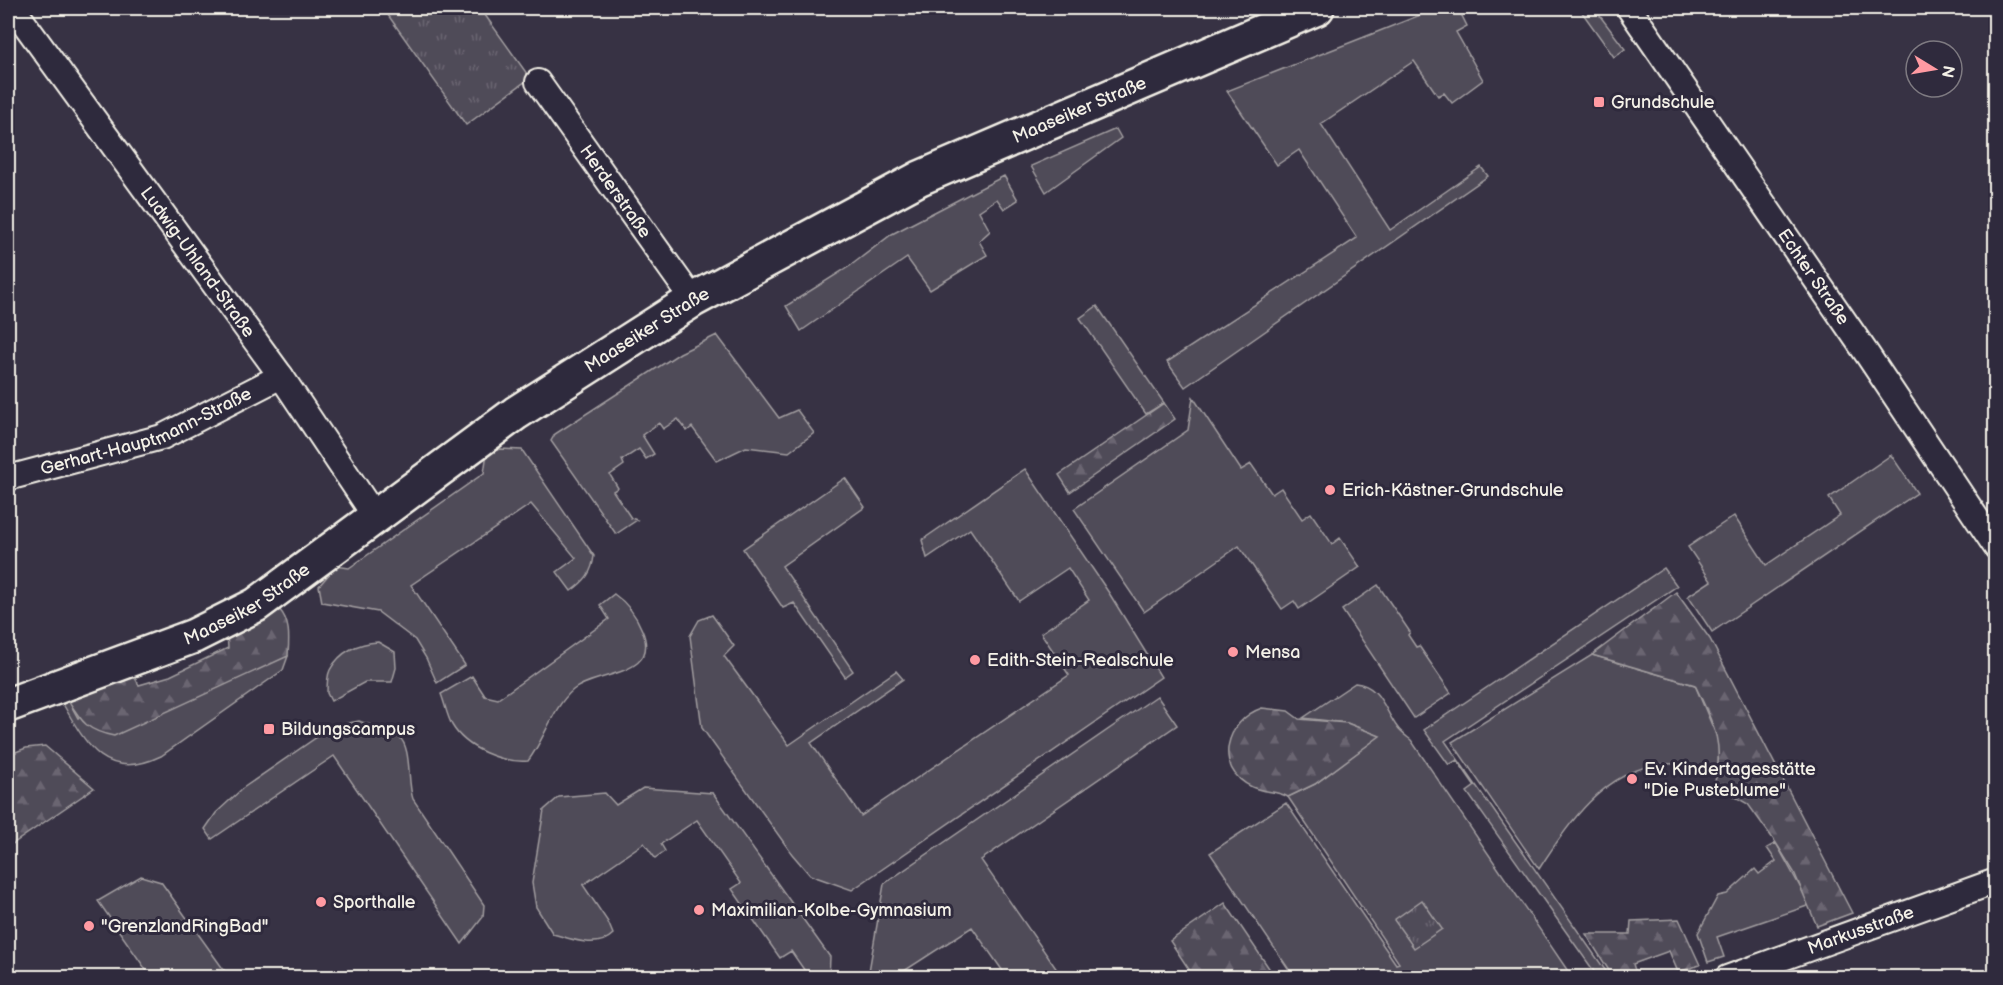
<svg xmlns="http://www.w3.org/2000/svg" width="2003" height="985" viewBox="0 0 2003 985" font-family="'Balsamiq Sans',sans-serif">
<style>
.grass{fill:#504b59;stroke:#a29ea0;stroke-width:1.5}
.forest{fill:url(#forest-firs);stroke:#a29ea0;stroke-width:1.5}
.park{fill:url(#park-tufts);stroke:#a29ea0;stroke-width:1.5}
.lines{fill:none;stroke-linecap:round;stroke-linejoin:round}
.street-casing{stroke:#f4f1e8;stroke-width:28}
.secondary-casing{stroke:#f4f1e8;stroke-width:38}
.street{stroke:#2f2a3d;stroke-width:24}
.secondary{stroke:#2f2a3d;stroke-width:33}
.poi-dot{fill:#ff9aa2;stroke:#2f2a3d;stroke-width:2}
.labels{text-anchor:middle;stroke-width:6;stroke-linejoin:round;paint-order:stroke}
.poi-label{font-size:18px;fill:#f4f1e8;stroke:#2f2a3d;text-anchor:start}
.street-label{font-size:18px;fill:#f4f1e8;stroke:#2f2a3d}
</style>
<defs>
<pattern id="forest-firs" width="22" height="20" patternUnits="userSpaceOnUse" patternTransform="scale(1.5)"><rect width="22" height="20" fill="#504b59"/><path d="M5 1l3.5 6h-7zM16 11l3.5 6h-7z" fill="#6a6571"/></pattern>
<pattern id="park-tufts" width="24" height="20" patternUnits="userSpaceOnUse" patternTransform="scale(1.5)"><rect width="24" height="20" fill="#504b59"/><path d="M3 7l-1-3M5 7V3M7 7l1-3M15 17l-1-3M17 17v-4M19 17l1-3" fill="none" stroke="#6a6571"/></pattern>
</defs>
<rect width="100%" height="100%" fill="#373244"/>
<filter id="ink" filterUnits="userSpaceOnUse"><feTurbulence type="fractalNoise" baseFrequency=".0167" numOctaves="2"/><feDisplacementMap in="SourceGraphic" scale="12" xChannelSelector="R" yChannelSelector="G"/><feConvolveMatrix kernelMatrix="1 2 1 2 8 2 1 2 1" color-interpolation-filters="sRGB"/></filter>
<g filter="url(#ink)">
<!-- grass -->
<path class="grass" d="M 1438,8 L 1458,8 L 1467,26 L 1456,32 L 1483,80 L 1452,103 L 1444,93 L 1438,96 L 1414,61 L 1321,124 L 1390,230 L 1481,167 L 1488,176 L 1185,387 L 1167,362 L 1357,238 L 1299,150 L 1277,165 L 1227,91 Z
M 1579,8 L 1594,8 L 1625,49 L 1614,57 Z
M 1116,129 L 1121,138 L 1046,192 L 1031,166 Z
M 1004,176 L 1018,200 L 1004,209 L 997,199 L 979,211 L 990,231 L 979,241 L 987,255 L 930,290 L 907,258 L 801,331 L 786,306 L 850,266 L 892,234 Z
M 1097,306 L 1164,403 L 1146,414 L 1080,318 Z
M 717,335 L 779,418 L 797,410 L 814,433 L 789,452 L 746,447 L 717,461 L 692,427 L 687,431 L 678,419 L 663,429 L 659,423 L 642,435 L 654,454 L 646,459 L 639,449 L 622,460 L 624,465 L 610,475 L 618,488 L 613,491 L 631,518 L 637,520 L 616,534 L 551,441 L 555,434 L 680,353 Z
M 1193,397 L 1241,470 L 1251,464 L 1272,494 L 1281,488 L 1302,519 L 1311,513 L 1332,544 L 1340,538 L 1360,567 L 1299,609 L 1294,601 L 1282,609 L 1239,546 L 1144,612 L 1074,509 L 1188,430 Z
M 500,449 L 522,450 L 594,556 C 592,573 585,581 571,591 L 557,572 L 576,558 L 531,504 L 411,585 L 465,665 L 437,683 L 426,658 L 415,640 L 378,612 L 322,602 L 319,586 L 336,566 L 349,568 L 484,473 L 487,453 Z
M 1891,455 L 1917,493 L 1712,632 L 1688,596 L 1711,581 L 1688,547 L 1734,516 L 1766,565 L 1840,515 L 1829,498 Z
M 1025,469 L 1109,593 L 1161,677 L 852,890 L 810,875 L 792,854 L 702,728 L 690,636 L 699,620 L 712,615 L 734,646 L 724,656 L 789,745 L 896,671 L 903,679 L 811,743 L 861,816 L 1069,675 L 1041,633 L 1089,600 L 1068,568 L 1019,601 L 970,529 L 927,558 L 922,540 Z
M 845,478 L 865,507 L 782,566 L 853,671 L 845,677 L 794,603 L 783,608 L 743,549 Z
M 1664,568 L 1677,586 L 1445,741 L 1610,977 L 1598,977 L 1467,792 L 1475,786 L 1457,760 L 1449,765 L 1424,730 Z
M 1378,585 L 1410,632 L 1408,635 L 1416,647 L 1419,646 L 1451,693 L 1414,718 L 1342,610 Z
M 614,594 C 627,603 636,615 642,630 C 662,677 596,671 573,690 C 552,708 545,739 528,761 C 502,763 466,749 452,725 C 447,716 445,704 441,694 L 472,676 L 485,696 L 498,699 L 609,619 L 600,605 Z
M 378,642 L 395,652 L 396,668 L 392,682 L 365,682 L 331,701 L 327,693 C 327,687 327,676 330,670 C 340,651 359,643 378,642 Z
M 1592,655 L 1695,685 L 1719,742 L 1718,771 C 1701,768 1679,762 1662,764 C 1604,770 1567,825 1539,869 L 1452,742 Z
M 288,656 L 283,670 L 161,756 C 107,782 87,747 63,704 L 68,700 L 78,718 Z
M 1355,683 C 1380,685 1384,709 1397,727 C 1400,732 1406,736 1411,740 L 1572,977 L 1376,977 L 1379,974 L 1374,978 L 1294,977 L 1210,853 L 1286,803 L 1396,964 L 1399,963 L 1288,797 L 1315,784 L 1379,736 L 1347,723 L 1303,718 Z
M 1157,696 L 1177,725 L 981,860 L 1062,977 L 1007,977 L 972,927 L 895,977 L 868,977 L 884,884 Z
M 359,721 C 371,726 389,729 399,737 C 412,747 407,782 413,799 L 484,905 L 483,917 L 462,944 L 334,756 L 212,839 L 205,829 L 216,813 L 243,788 L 333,726 Z
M 643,788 L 713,793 L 830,957 L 829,977 L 809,977 L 791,951 L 780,958 L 732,889 L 741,883 L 697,820 L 661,844 L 665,851 L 655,858 L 644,843 L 583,885 L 608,922 L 613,934 C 597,950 572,939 553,934 L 536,907 L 532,883 L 544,810 L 559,797 L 605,793 L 616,805 Z
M 1776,843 L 1810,905 L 1717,937 L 1724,957 L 1708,962 L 1698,933 L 1718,896 L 1727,894 L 1755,869 L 1759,874 L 1776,861 L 1767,848 Z
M 141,876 L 161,882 L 229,977 L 151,977 L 98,901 Z"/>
<!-- forest -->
<path class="forest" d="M 1164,403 L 1175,419 L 1070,492 L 1059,475 Z
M 1676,592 L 1710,639 L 1852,913 L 1817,926 L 1794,872 L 1776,843 L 1748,804 L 1714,785 C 1726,744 1712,721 1695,685 L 1592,655 Z
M 279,609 C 291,622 289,639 288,656 L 114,736 C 88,731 82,723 68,700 L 134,676 L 139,685 L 170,676 L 228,648 L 227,633 L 267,610 Z
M 1262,708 L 1288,711 L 1299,719 L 1347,723 L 1380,736 L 1315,784 L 1288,797 C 1276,790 1264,793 1252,787 C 1212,768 1226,720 1262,708 Z
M 45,746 L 94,788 L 8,847 L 8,755 L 26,748 Z
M 1225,903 L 1275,977 L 1194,977 L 1170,941 Z
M 1679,919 L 1700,965 L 1678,972 L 1669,951 L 1633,964 L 1637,977 L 1613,977 L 1586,934 L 1630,934 L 1631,921 Z"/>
<!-- park -->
<path class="park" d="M 383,8 L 480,8 L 530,78 L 466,125 Z
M 1422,900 L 1442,929 L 1414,948 L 1394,920 Z"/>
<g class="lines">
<defs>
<g id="street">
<path id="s1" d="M 13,8 L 281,376 L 376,518"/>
<path id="s2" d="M 1629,8 L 1867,354 L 1996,547"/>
<path id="s3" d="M 538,82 L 693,300"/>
<path id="s4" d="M 8,478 L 162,437 L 281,376"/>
<path id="s5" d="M 1727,978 L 1996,881"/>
</g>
<g id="secondary">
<path id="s6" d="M 8,705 L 194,636 L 256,605 L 516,413 L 693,300 L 920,178 L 1317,8"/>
</g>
</defs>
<!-- street casing -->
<use href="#street" class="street-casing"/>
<!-- secondary casing -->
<use href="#secondary" class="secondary-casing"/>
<!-- street -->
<use href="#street" class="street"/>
<!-- secondary -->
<use href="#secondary" class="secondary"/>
</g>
</g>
<!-- markers -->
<g class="poi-dot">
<rect x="1593" y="96" width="12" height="12" rx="3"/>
<circle cx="1330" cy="490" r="6"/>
<circle cx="1233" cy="652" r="6"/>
<circle cx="975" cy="660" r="6"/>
<rect x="263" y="723" width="12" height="12" rx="3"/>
<circle cx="1632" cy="779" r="6"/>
<circle cx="321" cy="902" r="6"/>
<circle cx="699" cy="910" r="6"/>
<circle cx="89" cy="926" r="6"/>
</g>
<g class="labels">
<!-- poi labels -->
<g class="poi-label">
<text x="1611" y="108">Grundschule</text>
<text x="1342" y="496">Erich-Kästner-Grundschule</text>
<text x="1245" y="658">Mensa</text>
<text x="987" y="666">Edith-Stein-Realschule</text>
<text x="281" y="735">Bildungscampus</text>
<text x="1644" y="775">Ev. Kindertagesstätte<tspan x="1644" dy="21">"Die Pusteblume"</tspan></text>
<text x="333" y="908">Sporthalle</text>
<text x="711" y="916">Maximilian-Kolbe-Gymnasium</text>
<text x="101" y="932">"GrenzlandRingBad"</text>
</g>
<!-- street labels -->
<g class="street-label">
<text dy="6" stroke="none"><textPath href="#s6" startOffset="1232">Maaseiker Straße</textPath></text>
<text dy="6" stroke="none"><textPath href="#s3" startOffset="134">Herderstraße</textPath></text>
<text dy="6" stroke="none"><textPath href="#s1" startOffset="314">Ludwig-Uhland-Straße</textPath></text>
<text dy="6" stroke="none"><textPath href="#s2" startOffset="326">Echter Straße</textPath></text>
<text dy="6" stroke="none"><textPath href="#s6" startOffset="746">Maaseiker Straße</textPath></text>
<text dy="6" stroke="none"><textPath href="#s4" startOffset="146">Gerhart-Hauptmann-Straße</textPath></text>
<text dy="6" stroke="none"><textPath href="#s6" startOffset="260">Maaseiker Straße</textPath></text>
<text dy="6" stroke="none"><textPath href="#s5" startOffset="142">Markusstraße</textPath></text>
</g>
</g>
<!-- margin -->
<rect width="2003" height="985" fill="none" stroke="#2f2a3d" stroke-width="30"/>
<rect x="15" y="15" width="1973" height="955" fill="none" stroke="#f4f1e8" stroke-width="2" filter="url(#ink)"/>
<!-- north arrow -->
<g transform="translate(1934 69) rotate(101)"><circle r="28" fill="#2f2a3d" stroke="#7e7a81" stroke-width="1.5"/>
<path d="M0-4.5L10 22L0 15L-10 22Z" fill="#ff9aa2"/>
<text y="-9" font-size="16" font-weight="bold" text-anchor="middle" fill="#f4f1e8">N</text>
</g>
</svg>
